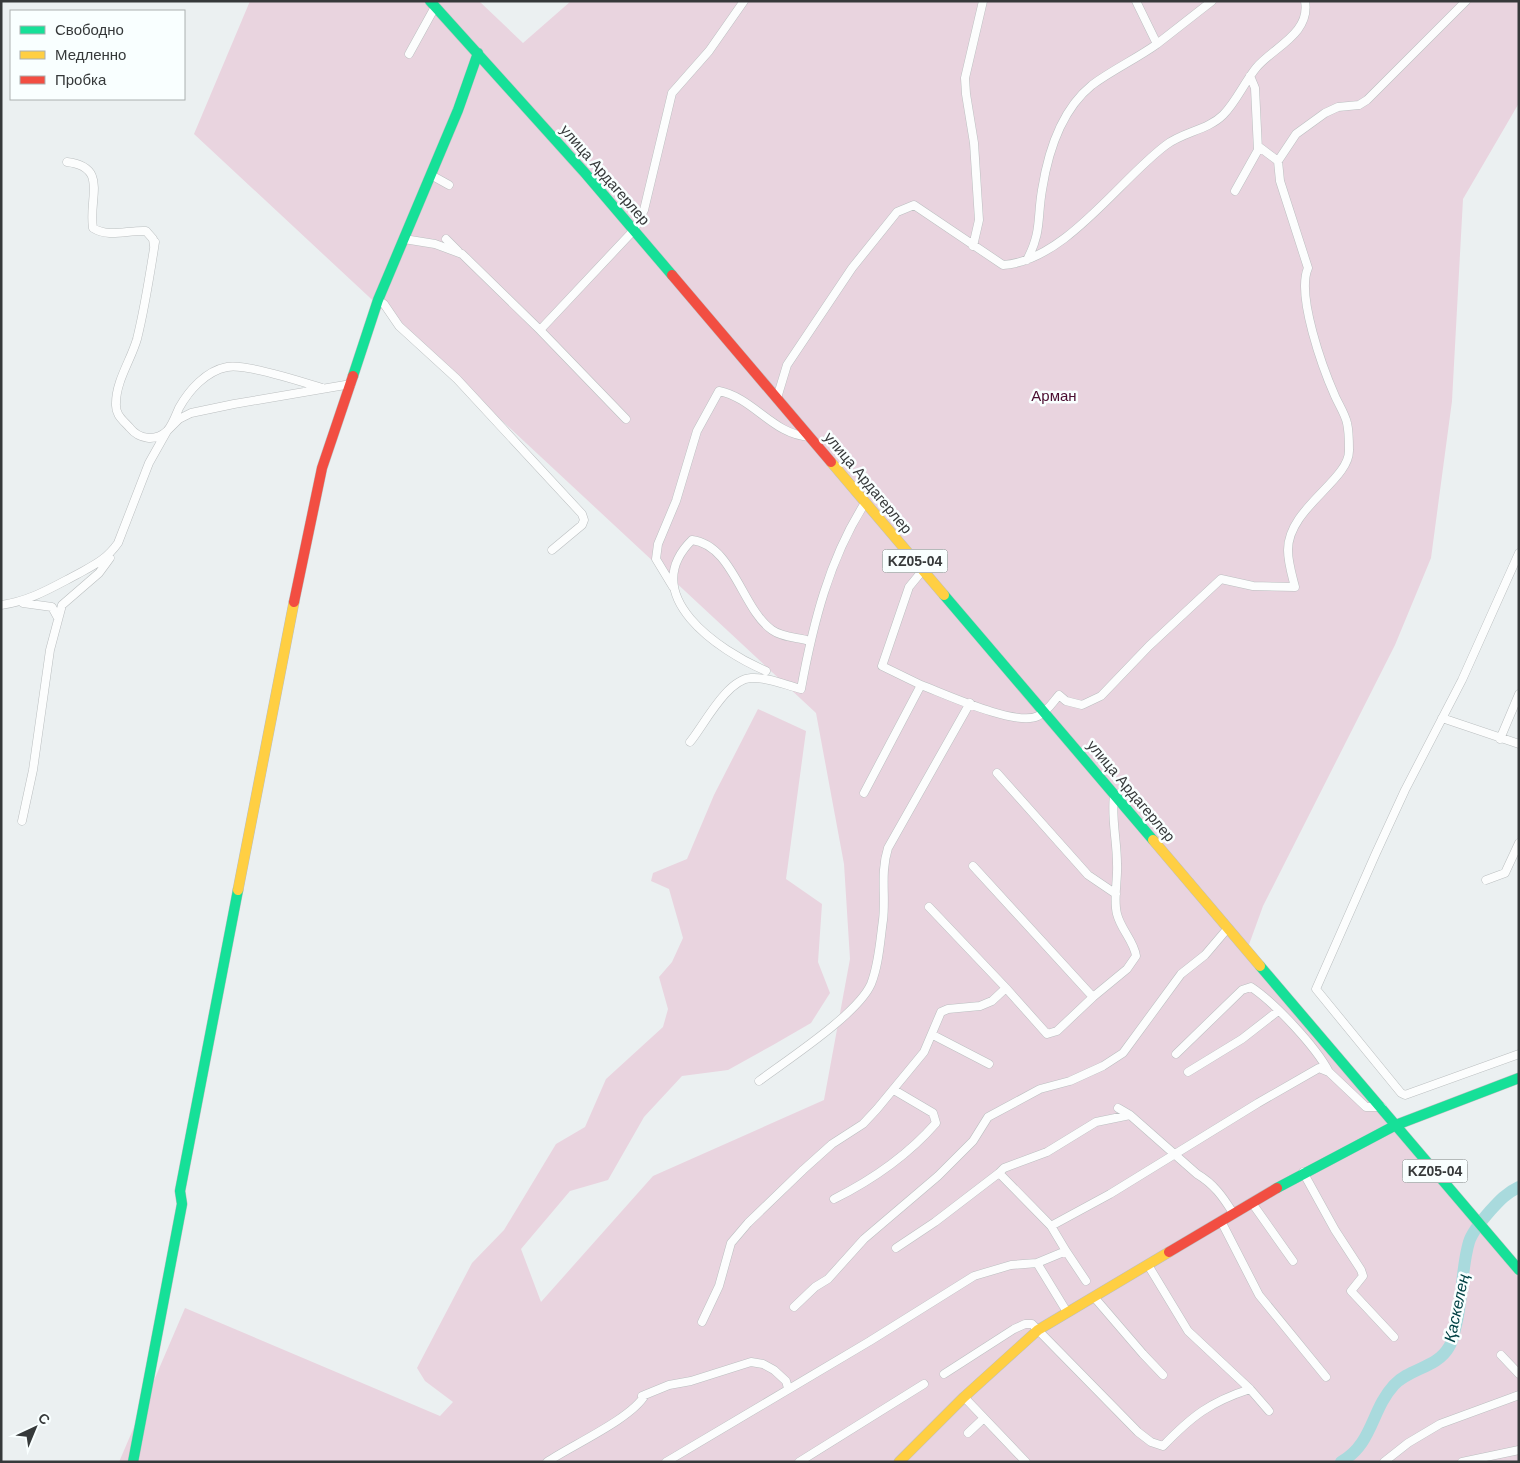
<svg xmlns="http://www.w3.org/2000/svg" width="1520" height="1463" viewBox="0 0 1520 1463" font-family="Helvetica,sans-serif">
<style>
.green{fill:#e9d4df}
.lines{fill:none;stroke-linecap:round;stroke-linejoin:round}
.river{stroke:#a9dadd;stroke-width:12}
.street-casing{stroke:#bbbfc0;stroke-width:9}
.fast-casing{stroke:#bbbfc0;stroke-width:11}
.slow-casing{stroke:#bbbfc0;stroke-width:11}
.jam-casing{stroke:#bbbfc0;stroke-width:11}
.street{stroke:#fcfdfd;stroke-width:8}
.fast{stroke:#16e098;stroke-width:10}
.slow{stroke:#ffcf43;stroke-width:10}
.jam{stroke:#f24e42;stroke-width:10}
.labels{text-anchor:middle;stroke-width:5;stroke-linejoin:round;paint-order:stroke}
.shield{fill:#f9ffff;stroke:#707475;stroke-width:1}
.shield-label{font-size:14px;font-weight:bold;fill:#36393a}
.street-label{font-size:15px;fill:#36393a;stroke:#f9ffff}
.park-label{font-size:15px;fill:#4b0d30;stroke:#f9ffff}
.water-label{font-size:16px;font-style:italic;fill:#004144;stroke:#f9ffff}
</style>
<rect width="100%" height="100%" fill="#ebf0f1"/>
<!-- green -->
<path class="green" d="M 250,1 L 479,1 L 523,43 L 571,1 L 1519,1 L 1519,103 L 1463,199 L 1452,401 L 1431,558 L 1395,645 L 1263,906 L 1247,950 L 1519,1270 L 1519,1462 L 119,1462 L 185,1308 L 440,1416 L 453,1402 L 425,1381 L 417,1368 L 472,1263 L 504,1230 L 556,1144 L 585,1127 L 606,1079 L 663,1027 L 668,1009 L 659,977 L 672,962 L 683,938 L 669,889 L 651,881 L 653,873 L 687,859 L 714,795 L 758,709 L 806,731 L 786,879 L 822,904 L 818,962 L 830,993 L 811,1023 L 773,1045 L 728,1070 L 682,1076 L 644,1117 L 608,1180 L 570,1191 L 521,1249 L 541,1302 L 653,1176 L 824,1100 L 850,959 L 844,864 L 816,713 L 194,134 Z"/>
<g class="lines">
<!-- river -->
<path class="river" d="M 1341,1462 C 1373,1444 1371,1410 1394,1385 C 1410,1368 1437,1368 1449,1347 C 1453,1341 1454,1332 1456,1325 C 1463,1298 1461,1269 1469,1242 C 1472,1232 1483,1219 1490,1211 C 1499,1201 1506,1193 1519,1187"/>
<defs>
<path id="street" d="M 1136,1 L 1157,44 L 1212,1
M 409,54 L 435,7
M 1258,146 L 1278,161
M 67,162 C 109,167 88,198 93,228 C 109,238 127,230 146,231 L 153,239 L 154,246
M 431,175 L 449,185
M 1235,191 L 1258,150 L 1255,88 L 1250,76
M 404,239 L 435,244 L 462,254 L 540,330
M 446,239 L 458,251
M 155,242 C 150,274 145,307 137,339 C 131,360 116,381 116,403 C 115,415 123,420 130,428 C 139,439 155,442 167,431 C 172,426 176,415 179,408 C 189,390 206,371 227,367 C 245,363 303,382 322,388
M 973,246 L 979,220 L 974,143 L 966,94 L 965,78 L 983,1
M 1027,260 C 1042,231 1037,219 1042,190 C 1048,152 1061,110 1092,85 C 1112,70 1136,59 1157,44
M 378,300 L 384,304 L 399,326 L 457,379 L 582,514 L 584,520 L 582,525 L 552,550
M 777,398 L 787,365 L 852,268 L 897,212 L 914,205 L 1003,265 C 1065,261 1119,180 1166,145 C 1183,132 1208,130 1223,115 C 1236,102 1244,83 1256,68 C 1272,48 1311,34 1305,1
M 626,419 L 540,330 L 634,230 L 644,210 L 672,93 L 709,51 L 744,1
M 1519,553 L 1462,680 L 1405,790 L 1376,853 L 1316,989 L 1401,1093 L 1405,1095 L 1519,1054
M 673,587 L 656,559 L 658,544 L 676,501 L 697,431 L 719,391 C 754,398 773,435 810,437
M 23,603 L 52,607 L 58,618
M 1,605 C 30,601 51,588 76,575 C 94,565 106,560 118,543 L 149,463 L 167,431 L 179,419 L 191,413 L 234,404 L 351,384
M 766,671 C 719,651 636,595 692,540 C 733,545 742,609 772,630 C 783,638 798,637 810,641
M 921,685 L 882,666 L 909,587 L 923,570
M 1442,718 L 1519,744
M 1500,739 L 1519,694
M 690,742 C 704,725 727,679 751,678 C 768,677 785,685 801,689 C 813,624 829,559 865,503
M 997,773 L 1088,875 L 1116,894
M 864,793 L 921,685 C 945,694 1016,727 1038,716 C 1047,712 1053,702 1059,695 L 1066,701 L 1082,705 L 1101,696 L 1149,646 L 1221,579 L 1253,586 L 1295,587 C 1292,575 1288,563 1288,550 C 1288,508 1350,480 1349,450 C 1349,442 1349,431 1347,423 C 1345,414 1339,405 1335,396 C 1323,369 1296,295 1308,268 L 1280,181 L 1278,161 L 1296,134 L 1325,113 L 1338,107 L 1359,105 L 1367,100 L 1466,1
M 22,821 L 33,770 L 50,650 L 62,605 L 99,573 L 110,558
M 973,866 L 1093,997 L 1127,969 L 1136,956 C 1134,941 1121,930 1117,914 C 1113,899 1118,880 1117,864 C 1117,840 1111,818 1114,795
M 1486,880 L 1505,873 L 1519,843
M 1006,988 L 1047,1034 L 1057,1031 L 1093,997
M 933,1035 L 989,1064
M 1176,1054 L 1242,990 L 1251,987 C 1275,1003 1316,1047 1329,1072
M 1188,1072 L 1242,1039 L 1278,1011
M 759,1081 C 787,1060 858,1014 871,984 C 879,964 880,941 883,920 C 886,896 880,873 888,848 L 970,703
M 1118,1108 L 1130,1115
M 1303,1172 L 1335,1230 L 1361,1270 L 1363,1276 L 1351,1291 L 1394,1337
M 999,1173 L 1004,1168 L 1047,1152 L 1096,1122 L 1130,1115 L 1197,1174 C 1214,1184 1223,1197 1233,1213
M 834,1199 C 872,1180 908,1155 936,1123 L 933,1113 L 894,1090
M 1252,1203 L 1293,1261
M 1221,1221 L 1259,1295 L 1326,1377
M 896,1248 L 935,1222 L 999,1173 L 1051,1226 L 1110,1194 L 1258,1103 L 1319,1068 L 1329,1072 L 1366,1107 L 1382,1107
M 1066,1251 L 1086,1281
M 1037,1263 L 1066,1251 L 1051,1226
M 1094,1297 L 1143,1354 L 1163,1375
M 794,1307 L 815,1287 L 828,1279 L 864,1239 L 938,1176 L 973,1141 L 988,1117 L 1040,1089 L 1070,1081 L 1103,1066 L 1123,1053 L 1181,974 L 1205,955 L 1228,928
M 702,1322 L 719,1286 L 731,1243 L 748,1223 L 803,1170 L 832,1144 L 863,1124 L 877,1109 L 924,1052 L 941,1012 L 948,1009 L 980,1006 L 992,1001 L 1006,988 L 929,907
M 1501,1355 L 1519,1374
M 944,1374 L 1014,1329 L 1025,1324 L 1032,1324 L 1138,1432 L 1151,1442 L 1163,1446 C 1192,1416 1210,1402 1250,1389 L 1188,1331 L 1148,1265
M 1250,1389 L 1269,1411
M 642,1396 L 669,1385 L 691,1381 L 751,1362 L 763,1364 L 774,1370 L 786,1381 L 788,1388
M 964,1397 L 1026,1462
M 968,1433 L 984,1418
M 547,1462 C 572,1445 631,1419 645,1395
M 666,1462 L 870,1341 L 974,1276 L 1011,1265 L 1037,1263 L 1067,1312
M 799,1462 L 924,1384
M 1384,1462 L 1408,1443 L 1440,1424 L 1519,1395
M 1462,1462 L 1519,1450"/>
<path id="fast" d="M 430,1 L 585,173 L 672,275
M 353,376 L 378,300 L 458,110 L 478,53
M 944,595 L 1153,840
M 1260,966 L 1519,1270
M 1277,1188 L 1396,1125 L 1519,1078
M 133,1462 L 182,1204 L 180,1191 L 238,890"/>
<path id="slow" d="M 831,462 L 944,595
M 1153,840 L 1260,966
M 238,890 L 294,602
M 899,1462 L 964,1397 L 1038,1330 L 1169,1252"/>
<path id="jam" d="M 672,275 L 831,462
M 294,602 L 322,468 L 353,376
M 1169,1252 L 1277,1188"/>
</defs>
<!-- street casing -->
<use href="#street" class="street-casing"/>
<!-- fast casing -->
<use href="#fast" class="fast-casing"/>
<!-- slow casing -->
<use href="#slow" class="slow-casing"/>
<!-- jam casing -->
<use href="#jam" class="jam-casing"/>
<!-- street -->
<use href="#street" class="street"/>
<!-- fast -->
<use href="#fast" class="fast"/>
<!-- slow -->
<use href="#slow" class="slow"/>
<!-- jam -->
<use href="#jam" class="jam"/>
</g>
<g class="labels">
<!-- shield labels -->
<g class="shield">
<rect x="882.5" y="549.5" width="65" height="23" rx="4"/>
<rect x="1402.5" y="1159.5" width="65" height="23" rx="4"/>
</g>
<g class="shield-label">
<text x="915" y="566">KZ05-04</text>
<text x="1435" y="1176">KZ05-04</text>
</g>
<!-- street labels -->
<g class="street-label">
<text transform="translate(605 175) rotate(49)" y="5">улица Ардагерлер</text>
<text transform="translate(868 483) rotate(50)" y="5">улица Ардагерлер</text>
<text transform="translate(1131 791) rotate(50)" y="5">улица Ардагерлер</text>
</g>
<!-- park labels -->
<g class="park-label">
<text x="1054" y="401">Арман</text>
</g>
<!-- water labels -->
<g class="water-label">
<text transform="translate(1456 1308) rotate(-78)" y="6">Қаскелең</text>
</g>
</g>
<!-- border -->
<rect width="1520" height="1463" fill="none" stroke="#36393a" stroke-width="5"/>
<!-- legend -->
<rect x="10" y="10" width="175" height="90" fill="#f9ffff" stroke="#abb0b0"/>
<rect x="20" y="26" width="25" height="8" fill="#16e098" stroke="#abb0b0"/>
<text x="55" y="35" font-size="15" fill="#36393a">Свободно</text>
<rect x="20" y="51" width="25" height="8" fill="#ffcf43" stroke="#abb0b0"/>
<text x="55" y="60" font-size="15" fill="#36393a">Медленно</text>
<rect x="20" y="76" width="25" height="8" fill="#f24e42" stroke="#abb0b0"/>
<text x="55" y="85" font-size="15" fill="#36393a">Пробка</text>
<!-- north arrow -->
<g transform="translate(35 1428) rotate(44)" stroke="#f9ffff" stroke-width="4" paint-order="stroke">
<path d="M0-4L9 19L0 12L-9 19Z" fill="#36393a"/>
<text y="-8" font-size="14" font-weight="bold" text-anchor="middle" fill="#36393a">С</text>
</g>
</svg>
